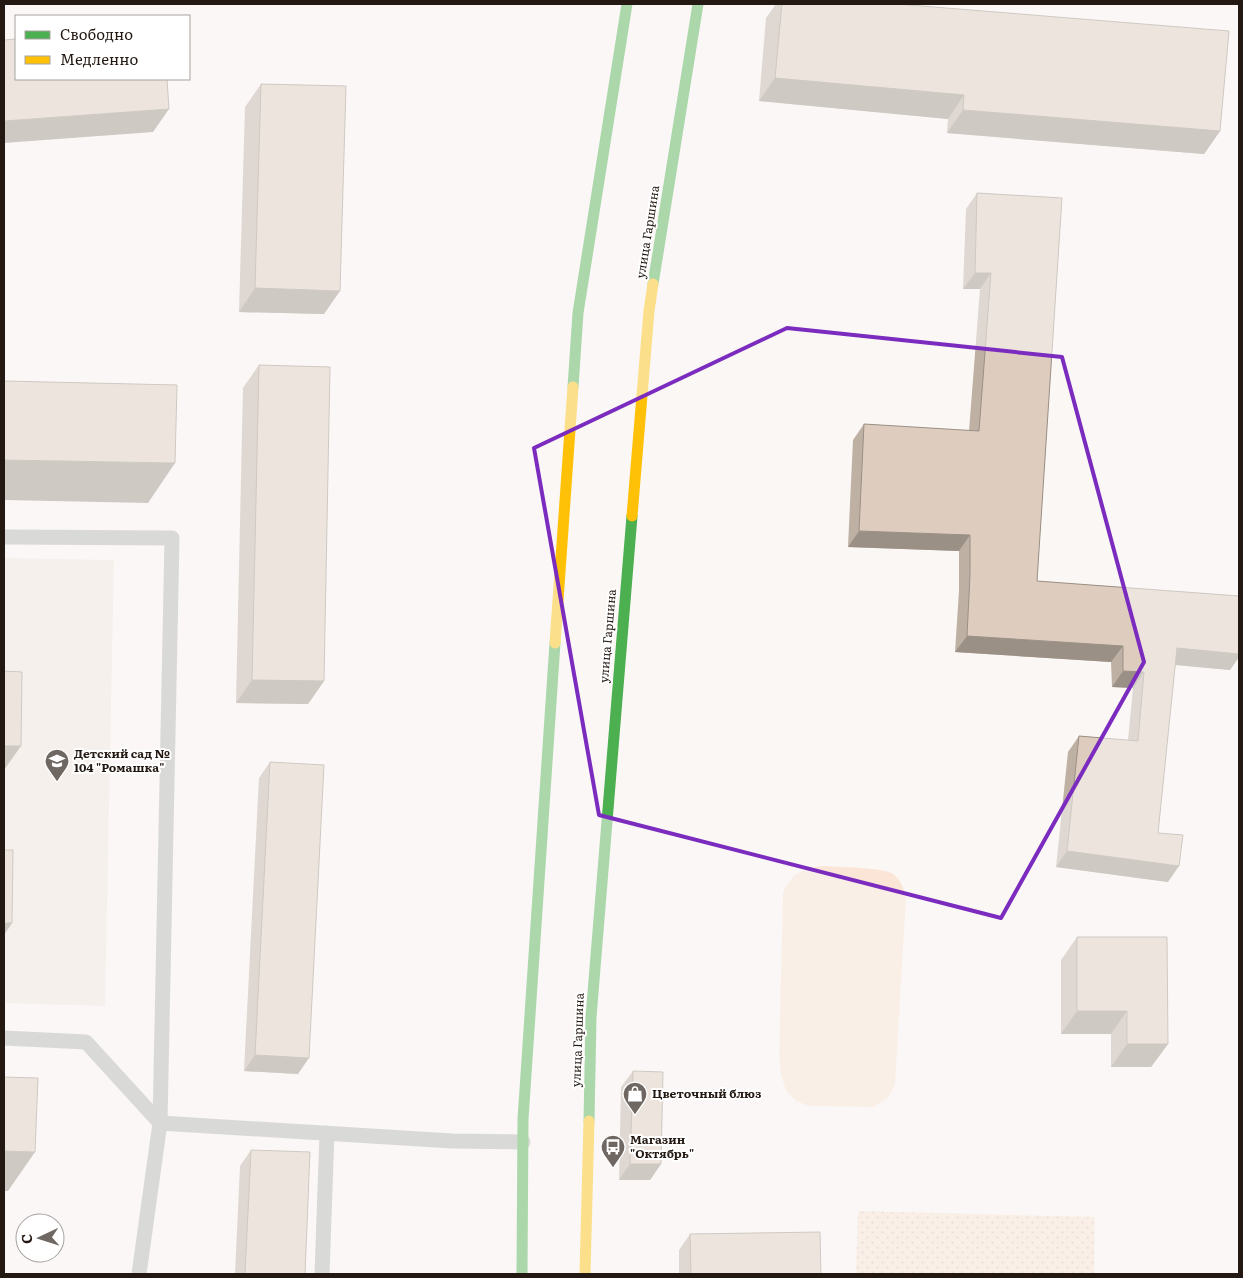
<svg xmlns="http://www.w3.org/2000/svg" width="1243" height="1278" viewBox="0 0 1243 1278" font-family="Literata,serif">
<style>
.built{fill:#f1e7e1}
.grass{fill:url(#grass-dots)}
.pitch{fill:#fae5d6}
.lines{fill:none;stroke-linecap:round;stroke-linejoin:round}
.lane{stroke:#b2b5b4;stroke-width:15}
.fast{stroke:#4caf50;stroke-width:11}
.slow{stroke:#ffc107;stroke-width:11}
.wall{fill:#bfb0a4}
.shaded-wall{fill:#9b9086}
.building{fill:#decdbf;stroke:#9b9086}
.marked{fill:none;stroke:#7b2cbf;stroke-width:4;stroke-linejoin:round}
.labels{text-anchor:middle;stroke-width:4;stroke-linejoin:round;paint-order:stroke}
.street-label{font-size:12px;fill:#241912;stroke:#fff}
.poi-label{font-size:12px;font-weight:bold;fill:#241912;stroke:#fff;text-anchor:start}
</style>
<defs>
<pattern id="grass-dots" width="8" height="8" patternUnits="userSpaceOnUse" patternTransform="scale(1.25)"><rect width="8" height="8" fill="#fae5d6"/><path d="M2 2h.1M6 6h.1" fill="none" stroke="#d6c4b7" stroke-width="1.8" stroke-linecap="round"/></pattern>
</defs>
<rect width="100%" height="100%" fill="#faf7f5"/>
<!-- built -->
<path class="built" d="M 4,558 L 114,560 L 105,1006 L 4,1003 Z"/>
<!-- grass -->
<path class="grass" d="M 858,1211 L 1095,1217 L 1094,1274 L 856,1274 Z"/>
<!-- pitch -->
<path class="pitch" d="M 821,866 C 835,867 883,867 893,874 C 901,880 904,889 906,898 L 895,1085 L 888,1098 L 874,1107 L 809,1106 L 796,1101 L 786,1091 L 781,1074 L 779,1057 L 783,893 C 793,872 799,871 821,866 Z"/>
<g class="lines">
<!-- lane -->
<path class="lane" d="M 4,537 L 172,538 L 160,1123 L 139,1274
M 4,1038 L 86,1042 L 160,1123 L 452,1141 L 523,1142
M 322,1274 L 327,1133"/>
<!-- fast -->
<path class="fast" d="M 653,284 L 698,4
M 573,387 L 578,313 L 627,4
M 589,1121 L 591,1017 L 632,516
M 522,1274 L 523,1119 L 555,643"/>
<!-- slow -->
<path class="slow" d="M 632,516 L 649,311 L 653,284
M 555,643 L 573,387
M 585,1274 L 589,1121"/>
</g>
<!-- wall -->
<path class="wall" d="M 776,4 L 897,4 L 1220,131 L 1204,154 L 947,133 L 948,119 L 759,101 L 766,18 Z
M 261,84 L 324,314 L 239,312 L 245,107 Z
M 977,193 L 1062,198 L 1037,581 L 1239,596 L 1239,657 L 1230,670 L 1175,665 L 1158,833 L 1168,882 L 1056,867 L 1068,752 L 1079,736 L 1128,740 L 1133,688 L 1112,687 L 1111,662 L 955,652 L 959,591 L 959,551 L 848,547 L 853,440 L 864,424 L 969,431 L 980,289 L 963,289 L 966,209 Z
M 259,365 L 324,681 L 308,704 L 236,703 L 243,388 Z
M 270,762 L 298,1074 L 244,1071 L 259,778 Z
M 1077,937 L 1168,1044 L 1151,1067 L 1111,1067 L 1111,1034 L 1061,1034 L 1061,960 Z
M 633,1071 L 661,1164 L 650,1180 L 619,1180 L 621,1087 Z
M 251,1150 L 305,1274 L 235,1274 L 240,1166 Z
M 690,1234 L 821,1274 L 679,1274 L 679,1250 Z"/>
<!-- shaded-wall -->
<path class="shaded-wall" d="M 775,78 L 964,95 L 948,119 L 759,101 Z
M 169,109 L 153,132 L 4,143 L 4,121 Z
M 963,110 L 1220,131 L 1204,154 L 947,133 Z
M 975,273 L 991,273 L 980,289 L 963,289 Z
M 255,288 L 340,291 L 324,314 L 239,312 Z
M 4,460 L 175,463 L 148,503 L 4,500 Z
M 859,531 L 970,535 L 959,551 L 848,547 Z
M 967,636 L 1123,646 L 1111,662 L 955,652 Z
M 1177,648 L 1239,654 L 1239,657 L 1230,670 L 1166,664 Z
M 1123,671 L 1144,672 L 1133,688 L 1112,687 Z
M 252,680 L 324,681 L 308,704 L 236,703 Z
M 4,746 L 21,746 L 4,770 Z
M 1067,851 L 1179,866 L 1168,882 L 1056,867 Z
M 4,923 L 12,923 L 4,935 Z
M 1077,1011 L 1127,1011 L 1111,1034 L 1061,1034 Z
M 1127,1044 L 1168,1044 L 1151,1067 L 1111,1067 Z
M 255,1055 L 309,1058 L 298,1074 L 244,1071 Z
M 4,1151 L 35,1152 L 8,1191 L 4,1191 Z
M 630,1164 L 661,1164 L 650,1180 L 619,1180 Z"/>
<!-- building -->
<path class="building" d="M 782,4 L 897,4 L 1229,31 L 1220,131 L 963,110 L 964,95 L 775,78 Z
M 16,39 L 16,79 L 167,79 L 169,109 L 4,121 L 4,40 Z
M 261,84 L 346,86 L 340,291 L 255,288 Z
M 977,193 L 1062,198 L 1037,581 L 1239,596 L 1239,654 L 1177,648 L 1158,833 L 1183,835 L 1179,866 L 1067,851 L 1079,736 L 1138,741 L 1144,672 L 1123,671 L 1123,646 L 967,636 L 970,575 L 970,535 L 859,531 L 864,424 L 979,431 L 991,273 L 975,273 Z
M 259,365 L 330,367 L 324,681 L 252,680 Z
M 4,381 L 177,385 L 175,463 L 4,460 Z
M 4,671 L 22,672 L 21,746 L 4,746 Z
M 270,762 L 324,765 L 309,1058 L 255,1055 Z
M 4,850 L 13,850 L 12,923 L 4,923 Z
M 1077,937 L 1167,937 L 1168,1044 L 1127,1044 L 1127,1011 L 1077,1011 Z
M 633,1071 L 663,1072 L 661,1164 L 630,1164 Z
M 4,1077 L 38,1078 L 35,1152 L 4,1151 Z
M 251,1150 L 310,1152 L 305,1274 L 245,1274 Z
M 820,1232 L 821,1274 L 691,1274 L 690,1234 Z"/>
<!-- marked area -->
<path d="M0 0H1243V1278H0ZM 787,328 L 1062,357 L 1144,662 L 1001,918 L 599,815 L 534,448 Z" fill="#faf7f5" fill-opacity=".55" fill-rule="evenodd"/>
<path class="marked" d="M 787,328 L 1062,357 L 1144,662 L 1001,918 L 599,815 L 534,448 Z"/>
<!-- icons -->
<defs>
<symbol id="school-pin" viewBox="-11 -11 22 30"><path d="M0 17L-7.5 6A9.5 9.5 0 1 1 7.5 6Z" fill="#6f6761" stroke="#fff"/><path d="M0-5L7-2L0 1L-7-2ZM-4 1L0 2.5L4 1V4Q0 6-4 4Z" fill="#fff"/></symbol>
<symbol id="shop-pin" viewBox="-11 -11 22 30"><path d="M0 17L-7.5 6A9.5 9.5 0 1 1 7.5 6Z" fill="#6f6761" stroke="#fff"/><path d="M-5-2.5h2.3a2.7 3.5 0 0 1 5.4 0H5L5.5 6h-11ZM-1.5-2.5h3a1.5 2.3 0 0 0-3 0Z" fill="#fff"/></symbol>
<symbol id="bus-pin" viewBox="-11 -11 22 30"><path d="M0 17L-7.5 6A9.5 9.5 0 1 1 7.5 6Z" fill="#6f6761" stroke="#fff"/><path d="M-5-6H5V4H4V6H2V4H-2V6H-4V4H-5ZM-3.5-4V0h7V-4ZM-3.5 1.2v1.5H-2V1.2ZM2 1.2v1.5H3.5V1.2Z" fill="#fff"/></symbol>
</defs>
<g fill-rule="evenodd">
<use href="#school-pin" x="43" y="747" width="28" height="38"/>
<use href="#shop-pin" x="621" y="1080" width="28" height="38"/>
<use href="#bus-pin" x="599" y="1133" width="28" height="38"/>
</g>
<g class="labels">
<!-- street labels -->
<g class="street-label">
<text transform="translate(648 232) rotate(-81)" y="4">улица Гаршина</text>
<text transform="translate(608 636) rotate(-85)" y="4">улица Гаршина</text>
<text transform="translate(578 1040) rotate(-88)" y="4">улица Гаршина</text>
</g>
<!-- poi labels -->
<g class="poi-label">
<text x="74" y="758">Детский сад №<tspan x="74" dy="14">104 "Ромашка"</tspan></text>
<text x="652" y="1098">Цветочный блюз</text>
<text x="630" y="1144">Магазин<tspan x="630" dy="14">"Октябрь"</tspan></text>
</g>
</g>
<!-- border -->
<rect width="1243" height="1278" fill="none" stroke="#241912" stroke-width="10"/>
<!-- legend -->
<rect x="15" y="15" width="175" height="65" fill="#ffffff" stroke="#a7a3a0"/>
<rect x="25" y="31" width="25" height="8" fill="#4caf50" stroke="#a7a3a0"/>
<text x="60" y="40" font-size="15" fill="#241912">Свободно</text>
<rect x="25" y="56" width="25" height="8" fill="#ffc107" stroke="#a7a3a0"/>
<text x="60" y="65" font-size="15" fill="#241912">Медленно</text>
<!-- north arrow -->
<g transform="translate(40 1238) rotate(266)"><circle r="24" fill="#ffffff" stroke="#a7a3a0"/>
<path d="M0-4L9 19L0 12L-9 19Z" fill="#6f6761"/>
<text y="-8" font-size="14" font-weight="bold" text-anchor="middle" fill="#241912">С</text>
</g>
</svg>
